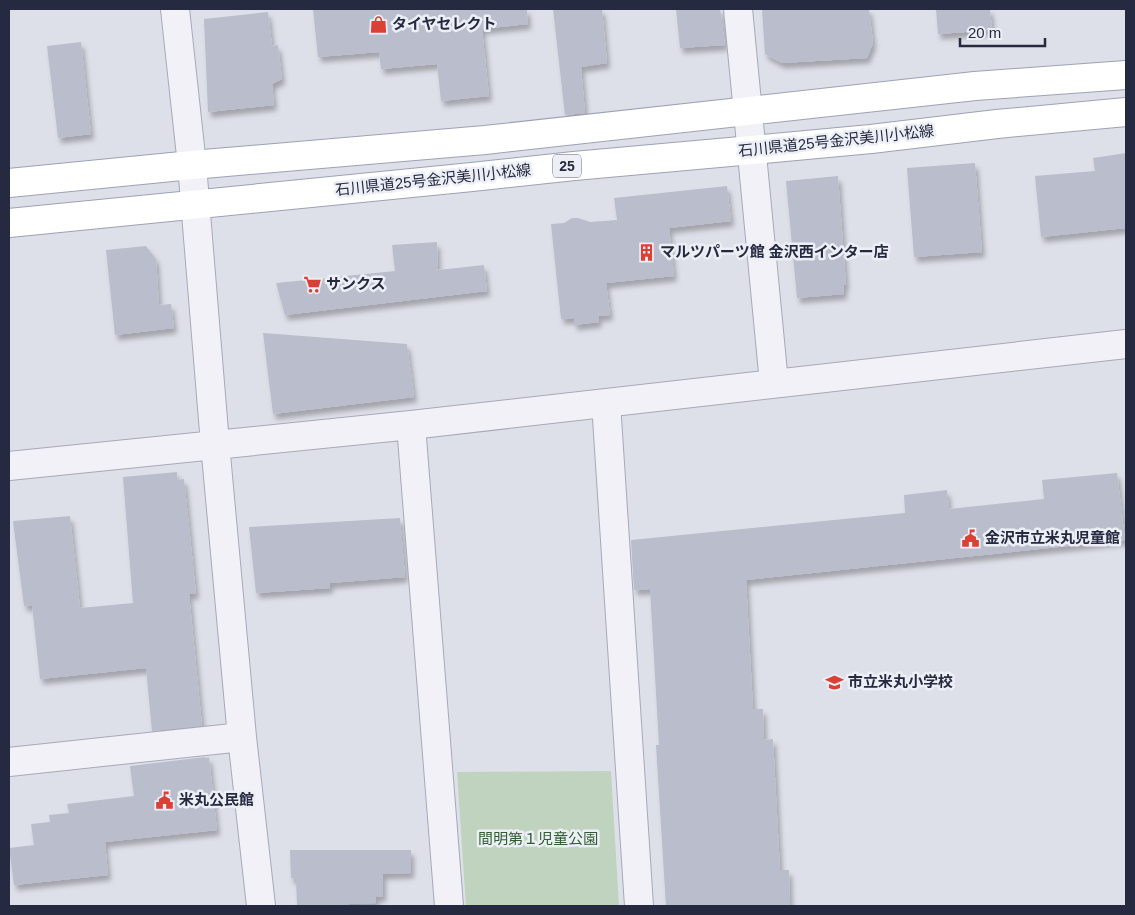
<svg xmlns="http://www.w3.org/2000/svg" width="1135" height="915" viewBox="0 0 1135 915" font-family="Arial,'Noto Sans JP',sans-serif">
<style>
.green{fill:#bfd3be}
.building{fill:#babdcc;filter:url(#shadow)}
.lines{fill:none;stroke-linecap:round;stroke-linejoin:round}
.minor-casing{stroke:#a6a9b7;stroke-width:30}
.major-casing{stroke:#9ca1b6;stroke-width:30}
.minor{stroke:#f1f1f7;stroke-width:28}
.major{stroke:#fff;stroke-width:28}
.labels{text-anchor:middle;stroke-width:5;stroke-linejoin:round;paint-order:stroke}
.shield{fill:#edeff6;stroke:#616577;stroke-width:1}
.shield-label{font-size:14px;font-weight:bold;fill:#252a41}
.poi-label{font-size:15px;font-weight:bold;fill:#252a41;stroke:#edeff6;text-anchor:start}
.street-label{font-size:15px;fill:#252a41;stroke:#edeff6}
.park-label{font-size:15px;fill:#315e32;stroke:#edeff6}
</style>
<defs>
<filter id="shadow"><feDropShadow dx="3" dy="5.5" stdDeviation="2.5" flood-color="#0004"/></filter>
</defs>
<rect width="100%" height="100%" fill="#dee0e9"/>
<!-- green -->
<path class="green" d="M 611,771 L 619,906 L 466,906 L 457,772 Z"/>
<!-- building -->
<path class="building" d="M 313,9 L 527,9 L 528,24 L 482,29 L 489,96 L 441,101 L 437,64 L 381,69 L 379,52 L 318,57 Z
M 553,9 L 602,9 L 607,63 L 581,67 L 585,113 L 565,115 Z
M 676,9 L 720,9 L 725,45 L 680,48 Z
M 762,9 L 869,9 L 873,43 L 867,58 L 782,63 L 765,54 Z
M 936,9 L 990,9 L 992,30 L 938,34 Z
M 268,12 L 272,46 L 278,45 L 282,79 L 272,84 L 274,105 L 208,112 L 204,19 Z
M 81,42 L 91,134 L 58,138 L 47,46 Z
M 1126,153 L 1126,228 L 1041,237 L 1035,176 L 1095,171 L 1093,158 Z
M 975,163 L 982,252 L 914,257 L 907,168 Z
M 838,176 L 846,285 L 844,285 L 844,294 L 797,298 L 786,181 Z
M 727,186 L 731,221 L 669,228 L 674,276 L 606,283 L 610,315 L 598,316 L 599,322 L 574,325 L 574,318 L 561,319 L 551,224 L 564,223 L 572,218 L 578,218 L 590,222 L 617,220 L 614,198 Z
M 437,242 L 438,270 L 484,265 L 487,291 L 285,315 L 276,283 L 395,271 L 392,245 Z
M 146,246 L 156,259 L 159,305 L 171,304 L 174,328 L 115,335 L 106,250 Z
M 263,333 L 407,344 L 414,397 L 273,414 Z
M 177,472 L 177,480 L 184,479 L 196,594 L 189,594 L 202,726 L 152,731 L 146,668 L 40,679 L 32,605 L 24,606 L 13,521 L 70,516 L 80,608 L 133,603 L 123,477 Z
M 1117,473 L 1125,540 L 746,580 L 753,709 L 763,709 L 764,740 L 773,739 L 780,870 L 789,870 L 790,906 L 666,906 L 656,745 L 659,745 L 650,589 L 634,590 L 631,540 L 905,513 L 904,495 L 947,490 L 949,509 L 1044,499 L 1042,480 Z
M 400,518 L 405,577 L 330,583 L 330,588 L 256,593 L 249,527 Z
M 205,757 L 205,758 L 209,757 L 217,830 L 105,842 L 108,875 L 14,885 L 9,848 L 34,845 L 31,824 L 50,822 L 49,815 L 69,813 L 67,804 L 134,796 L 130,766 Z
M 290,850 L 411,850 L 411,873 L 383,874 L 383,897 L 376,896 L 376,903 L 297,906 L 296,879 L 291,878 Z"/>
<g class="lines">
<defs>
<path id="minor" d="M 175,9 L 192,165 L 215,444 L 242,737 L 261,906
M 738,9 L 774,383
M 606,403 L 639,906
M 411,425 L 449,906
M 9,466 L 411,425 L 1126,344
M 9,762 L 242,737"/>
<path id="major" d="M 9,183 L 192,165 L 485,140 L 975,86 L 1126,75
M 9,223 L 472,177 L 574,166 L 752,150 L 871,139 L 997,124 L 1126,112"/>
</defs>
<!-- minor casing -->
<use href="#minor" class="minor-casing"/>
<!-- major casing -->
<use href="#major" class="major-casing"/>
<!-- minor -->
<use href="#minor" class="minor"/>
<!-- major -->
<use href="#major" class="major"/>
</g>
<!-- icons -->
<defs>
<symbol id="shop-bare" viewBox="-9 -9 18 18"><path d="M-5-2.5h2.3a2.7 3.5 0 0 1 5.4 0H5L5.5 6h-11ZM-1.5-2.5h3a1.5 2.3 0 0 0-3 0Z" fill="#da4036" stroke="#edeff6" stroke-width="2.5" paint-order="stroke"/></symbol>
<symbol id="building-bare" viewBox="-9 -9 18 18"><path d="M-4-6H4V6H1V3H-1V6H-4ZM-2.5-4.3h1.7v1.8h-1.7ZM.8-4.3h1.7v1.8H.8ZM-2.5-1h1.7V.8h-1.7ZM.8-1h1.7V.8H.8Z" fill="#da4036" stroke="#edeff6" stroke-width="2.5" paint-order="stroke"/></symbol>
<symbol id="supermarket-bare" viewBox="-9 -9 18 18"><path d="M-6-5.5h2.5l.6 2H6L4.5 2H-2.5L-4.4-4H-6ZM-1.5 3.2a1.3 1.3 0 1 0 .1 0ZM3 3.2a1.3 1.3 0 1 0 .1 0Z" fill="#da4036" stroke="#edeff6" stroke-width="2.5" paint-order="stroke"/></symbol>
<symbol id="civic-bare" viewBox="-9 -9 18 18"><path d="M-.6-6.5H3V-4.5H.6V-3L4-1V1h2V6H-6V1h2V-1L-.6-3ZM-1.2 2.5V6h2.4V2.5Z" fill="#da4036" stroke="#edeff6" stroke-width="2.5" paint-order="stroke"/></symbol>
<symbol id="school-bare" viewBox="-9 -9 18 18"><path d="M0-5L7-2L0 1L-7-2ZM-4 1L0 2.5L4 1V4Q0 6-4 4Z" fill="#da4036" stroke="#edeff6" stroke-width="2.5" paint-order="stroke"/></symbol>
</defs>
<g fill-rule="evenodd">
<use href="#shop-bare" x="366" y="12" width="25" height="25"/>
<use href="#building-bare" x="634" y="240" width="25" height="25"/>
<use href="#supermarket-bare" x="300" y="272" width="25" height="25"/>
<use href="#civic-bare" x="958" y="526" width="25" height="25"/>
<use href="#school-bare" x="822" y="670" width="25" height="25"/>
<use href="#civic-bare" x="152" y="788" width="25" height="25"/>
</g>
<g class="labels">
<!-- shield labels -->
<rect class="shield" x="553" y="154.5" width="28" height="23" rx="4"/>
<g class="shield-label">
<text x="567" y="171">25</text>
</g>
<!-- poi labels -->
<g class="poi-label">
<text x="392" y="29">タイヤセレクト</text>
<text x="660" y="257">マルツパーツ館 金沢西インター店</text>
<text x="326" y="289">サンクス</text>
<text x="985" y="543">金沢市立米丸児童館</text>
<text x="848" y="687">市立米丸小学校</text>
<text x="179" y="805">米丸公民館</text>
</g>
<!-- street labels -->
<g class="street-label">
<text transform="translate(836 141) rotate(-6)" y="5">石川県道25号金沢美川小松線</text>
<text transform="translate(433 180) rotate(-6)" y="5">石川県道25号金沢美川小松線</text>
</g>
<!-- park labels -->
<g class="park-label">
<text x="538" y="844">間明第１児童公園</text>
</g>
</g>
<!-- border -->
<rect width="1135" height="915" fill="none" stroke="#252a41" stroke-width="20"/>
<!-- scale -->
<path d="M960 38v8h85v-8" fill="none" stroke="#252a41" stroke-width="2.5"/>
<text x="968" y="38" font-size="15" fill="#252a41" stroke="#edeff6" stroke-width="4" paint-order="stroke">20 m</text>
</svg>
